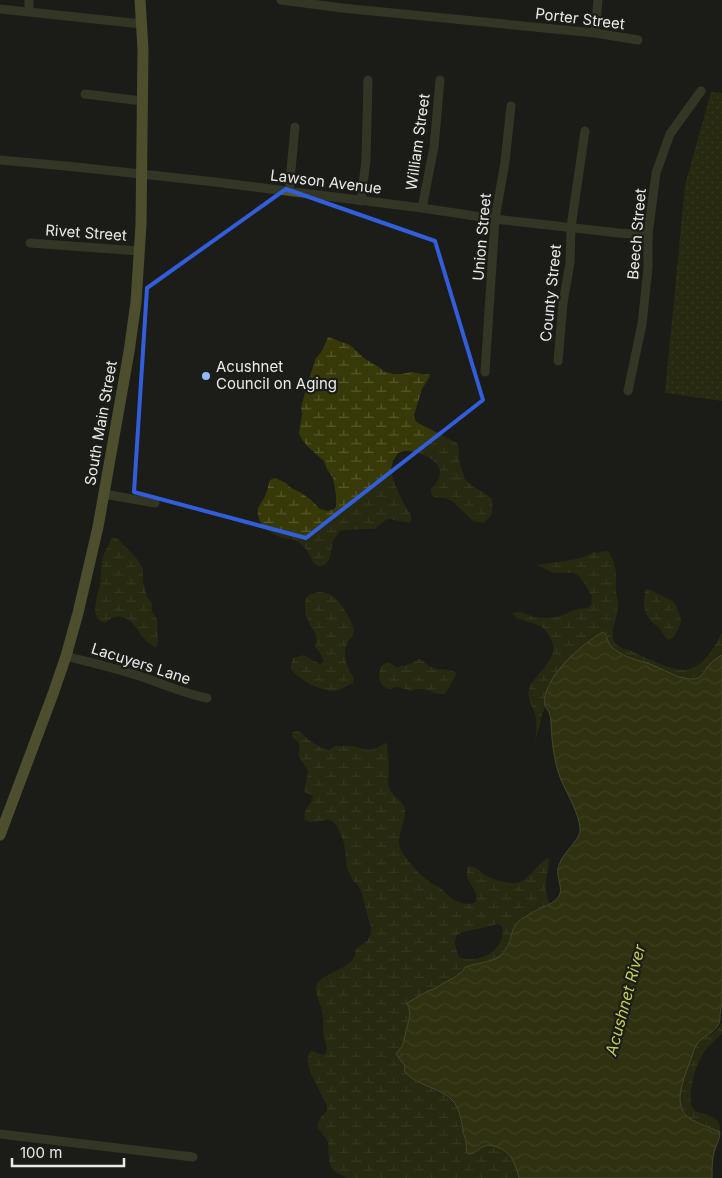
<svg xmlns="http://www.w3.org/2000/svg" width="722" height="1178" viewBox="0 0 722 1178" font-family="Inter,sans-serif">
<style>
.wetland{fill:url(#wetland-marsh);fill-rule:evenodd}
.park{fill:url(#park-dots)}
.water{fill:url(#water-waves);stroke:#797c4c}
.lines{fill:none;stroke-linecap:round;stroke-linejoin:round}
.minor{stroke:#515536;stroke-width:9}
.major{stroke:#878d4a;stroke-width:11}
.marked{fill:none;stroke:#325eda;stroke-width:4;stroke-linejoin:round}
.poi-dot{fill:#93b7fd;stroke:#1c1c18;stroke-width:2}
.labels{text-anchor:middle;stroke-width:4.5;stroke-linejoin:round;paint-order:stroke}
.street-label{font-size:15px;fill:#eaeae7;stroke:#1c1c18}
.poi-label{font-size:15px;fill:#eaeae7;stroke:#1c1c18;text-anchor:start}
.water-label{font-size:16px;font-style:italic;fill:#c2cc5c;stroke:#1c1c18}
</style>
<defs>
<pattern id="wetland-marsh" width="20" height="14" patternUnits="userSpaceOnUse" patternTransform="scale(1.25)"><rect width="20" height="14" fill="#373a08"/><path d="M1 5h8M5 5V1M11 12h8M15 12V8" fill="none" stroke="#54572c"/></pattern>
<pattern id="park-dots" width="8" height="8" patternUnits="userSpaceOnUse" patternTransform="scale(1.25)"><rect width="8" height="8" fill="#373a08"/><path d="M2 2h.1M6 6h.1" fill="none" stroke="#54572c" stroke-width="1.8" stroke-linecap="round"/></pattern>
<pattern id="water-waves" width="16" height="10" patternUnits="userSpaceOnUse" patternTransform="scale(1.25)"><rect width="16" height="10" fill="#494d09"/><path d="M0 5q4-4 8 0t8 0" fill="none" stroke="#63672d"/></pattern>
</defs>
<rect width="100%" height="100%" fill="#1c1c18"/>
<!-- wetland -->
<path class="wetland" d="M 328,337 L 350,345 L 365,359 L 379,367 L 383,371 L 394,374 L 402,374 L 412,372 L 422,374 L 429,374 L 430,376 L 422,389 L 414,415 L 415,420 L 418,423 L 457,443 C 460,450 458,456 460,463 C 461,466 464,477 465,479 C 469,486 485,492 492,499 C 493,512 494,515 483,523 L 473,521 L 452,501 L 445,498 L 436,498 L 432,495 L 431,489 C 435,484 440,479 440,472 C 440,459 416,450 405,451 C 404,451 399,453 398,453 L 393,461 L 391,469 L 395,485 L 404,504 L 411,515 L 411,519 L 410,523 L 389,519 L 386,520 L 375,529 L 362,529 L 340,531 C 337,535 335,538 333,541 C 330,549 333,560 324,565 C 314,570 312,558 308,552 C 306,549 301,543 297,541 C 292,538 287,540 282,538 C 271,534 260,527 258,515 C 256,507 261,504 264,498 C 267,493 268,486 270,480 L 275,478 L 286,483 L 291,488 L 300,492 L 311,500 L 320,509 L 328,511 L 334,509 L 336,507 L 336,495 L 333,478 L 327,469 L 324,461 L 307,446 L 301,438 L 299,433 L 302,414 L 301,408 L 307,385 L 316,358 L 322,351 Z
M 114,537 L 118,539 L 138,560 L 143,569 L 143,581 L 147,597 L 152,603 L 152,611 L 157,619 L 158,640 L 157,646 L 155,647 C 142,641 140,630 130,621 C 127,619 122,617 119,616 L 112,618 L 105,623 C 88,620 98,595 100,584 C 101,576 101,568 102,560 C 104,552 109,546 111,538 Z
M 605,551 L 609,552 C 613,560 616,566 616,574 C 617,579 615,585 616,590 C 616,596 619,602 618,609 C 617,618 611,630 613,639 C 614,642 615,644 617,645 C 621,648 627,649 632,651 C 644,657 677,674 689,669 C 707,663 713,648 722,633 L 722,655 L 716,659 L 701,676 L 698,678 L 690,679 L 681,677 L 679,677 C 669,673 660,668 650,664 C 637,660 623,657 613,648 C 609,644 607,639 606,634 L 588,641 L 581,649 L 575,652 L 571,658 L 557,672 L 548,685 L 546,696 L 545,707 L 542,714 L 540,724 L 535,742 C 536,734 537,726 536,718 C 535,709 526,700 529,689 C 530,684 534,680 537,676 C 551,660 561,650 545,630 C 537,620 519,624 512,613 C 524,611 524,614 534,617 C 540,618 549,618 555,617 C 568,615 573,607 588,608 L 591,605 L 592,597 L 586,586 L 579,576 L 573,573 L 553,573 L 537,565 C 556,561 578,562 594,552 L 598,553 Z
M 648,589 C 651,590 672,601 674,602 C 676,605 681,617 681,621 C 681,625 676,632 674,637 L 668,640 C 664,636 662,632 658,627 C 656,625 653,624 652,622 C 642,612 644,603 645,590 Z
M 318,592 C 323,592 329,593 333,596 C 340,601 353,622 354,630 C 354,636 349,639 347,644 C 342,656 347,668 354,678 L 353,683 C 347,686 341,690 334,691 C 321,691 298,680 291,669 L 291,664 L 293,658 L 304,655 L 312,660 L 320,664 L 324,662 L 320,653 L 315,647 C 316,643 317,639 316,635 C 315,631 311,628 310,625 C 306,618 301,599 310,594 C 310,594 317,593 318,592 Z
M 419,659 C 424,660 424,663 429,666 C 435,670 442,669 449,670 C 452,671 455,672 457,673 L 446,693 C 435,698 427,684 412,691 C 407,690 401,687 396,687 C 392,688 393,690 389,689 C 374,685 378,660 390,663 C 391,663 396,667 397,667 C 405,666 411,664 419,659 Z
M 299,731 C 310,741 315,746 329,750 L 335,746 C 340,747 346,745 351,746 C 370,749 366,754 385,743 L 387,744 C 388,754 389,764 389,774 C 388,780 387,784 390,789 C 393,798 404,800 405,810 C 406,822 396,836 400,848 C 403,856 420,875 427,880 C 432,884 438,886 443,890 C 446,893 448,896 451,898 C 458,903 470,906 476,902 C 479,886 462,884 468,866 C 478,867 478,870 485,875 C 493,880 513,886 522,881 C 532,875 538,863 548,858 C 549,863 549,865 548,870 C 545,884 544,891 550,904 L 536,910 L 518,922 L 514,927 L 509,942 L 505,950 L 497,958 L 482,964 L 471,965 L 455,977 L 442,984 L 434,989 L 428,991 L 410,1009 C 410,1019 406,1041 400,1049 L 405,1066 L 417,1082 L 444,1094 L 454,1102 L 462,1120 L 463,1134 L 466,1144 L 466,1151 L 476,1153 C 478,1151 482,1147 485,1146 C 489,1144 493,1146 497,1147 C 510,1151 516,1165 519,1178 L 348,1178 C 339,1174 329,1171 329,1159 C 328,1154 329,1149 328,1143 C 326,1136 320,1133 317,1126 L 321,1117 L 327,1110 L 327,1106 L 311,1074 L 307,1060 L 310,1051 L 315,1052 L 323,1055 L 326,1053 C 327,1047 326,1044 324,1038 C 322,1029 324,1020 322,1011 C 320,1004 316,994 316,988 C 317,974 345,971 352,960 C 355,957 355,953 356,949 L 367,941 L 370,936 L 371,928 L 361,891 L 358,885 L 353,881 L 347,868 L 344,843 L 337,826 L 332,821 L 328,820 L 310,822 L 305,820 C 302,811 311,805 313,797 L 310,794 L 306,793 L 304,791 L 308,771 C 306,766 301,762 299,757 C 297,752 302,746 298,742 C 296,740 293,739 292,736 L 293,732 ZM 498,924 L 502,927 C 507,950 478,965 459,957 C 454,945 451,935 466,931 C 470,930 474,930 478,929 C 485,928 491,925 498,924 Z
M 722,1022 L 722,1034 C 715,1040 708,1046 703,1054 C 696,1063 687,1096 692,1106 C 695,1113 700,1112 705,1114 C 716,1118 721,1120 720,1132 C 710,1128 692,1122 686,1114 C 673,1101 685,1073 691,1059 C 693,1054 694,1049 696,1044 C 703,1034 717,1036 722,1022 Z"/>
<!-- park -->
<path class="park" d="M 711,92 L 722,93 L 722,401 L 665,393 L 685,185 Z"/>
<!-- water -->
<path class="water" d="M 603,632 C 608,636 607,644 613,648 C 623,657 637,660 650,664 C 660,668 669,673 679,677 C 683,677 687,679 691,679 C 701,680 704,672 709,665 C 713,661 717,658 722,655 L 722,1002 L 720,1015 C 722,1032 703,1034 697,1044 C 694,1048 693,1054 691,1059 C 686,1073 673,1100 685,1114 C 692,1122 711,1128 720,1132 C 720,1140 716,1145 714,1152 C 712,1161 712,1169 712,1178 L 519,1178 C 516,1165 511,1151 497,1147 C 493,1146 489,1144 485,1146 C 479,1148 476,1154 468,1154 C 465,1150 467,1148 466,1143 C 466,1139 464,1136 463,1132 C 462,1122 460,1111 454,1102 C 442,1087 417,1087 404,1071 L 405,1066 L 396,1054 C 398,1050 402,1048 403,1044 C 404,1042 404,1038 405,1036 C 407,1022 413,1016 407,1003 L 428,991 L 434,989 L 442,984 L 455,977 L 463,971 L 465,967 C 483,961 500,964 509,943 C 512,936 512,927 518,922 C 521,919 533,912 537,910 C 544,906 554,904 559,896 C 563,889 558,881 558,874 C 557,871 558,866 560,863 C 563,852 582,839 580,828 C 579,814 568,795 562,782 C 554,764 552,743 551,723 C 551,719 550,715 549,712 C 548,710 546,708 545,706 C 540,679 583,643 603,632 Z"/>
<g class="lines">
<!-- minor -->
<path class="minor" d="M 281,0 L 342,8 L 595,33 L 638,40
M 0,9 L 142,24
M 29,12 L 29,0
M 595,33 L 598,0
M 85,94 L 142,101
M 0,160 L 76,167 L 215,182 L 422,208 L 495,219 L 619,233 L 648,235
M 289,191 L 295,127
M 361,201 L 366,160 L 368,80
M 422,208 L 434,147 L 440,80
M 30,243 L 139,251
M 558,361 L 563,303 L 570,263 L 571,227 L 585,131
M 485,372 L 495,219 L 505,162 L 511,106
M 628,391 L 642,324 L 648,268 L 648,235 L 656,173 L 670,134 L 701,91
M 104,494 L 155,503
M 66,656 C 92,663 119,669 145,678 C 166,685 185,694 207,698
M 0,1134 L 193,1157"/>
<!-- major -->
<path class="major" d="M 0,835 L 53,694 L 66,656 L 78,613 L 98,527 L 129,352 L 136,302 L 141,225 L 143,49 L 140,0"/>
</g>
<!-- marked area -->
<path d="M0 0H722V1178H0ZM 286,189 L 435,241 L 483,400 L 306,538 L 134,492 L 147,288 Z" fill="#1c1c18" fill-opacity=".55" fill-rule="evenodd"/>
<path class="marked" d="M 286,189 L 435,241 L 483,400 L 306,538 L 134,492 L 147,288 Z"/>
<!-- markers -->
<circle class="poi-dot" cx="206" cy="376" r="5"/>
<g class="labels">
<!-- street labels -->
<g class="street-label">
<text transform="translate(580 19) rotate(7)" y="5">Porter Street</text>
<text transform="translate(418 142) rotate(-82)" y="5">William Street</text>
<text transform="translate(326 182) rotate(7)" y="5">Lawson Avenue</text>
<text transform="translate(86 233) rotate(4)" y="5">Rivet Street</text>
<text transform="translate(637 234) rotate(-85)" y="5">Beech Street</text>
<text transform="translate(482 237) rotate(-85)" y="5">Union Street</text>
<text transform="translate(551 293) rotate(-84)" y="5">County Street</text>
<text transform="translate(101 423) rotate(-80)" y="5">South Main Street</text>
<text transform="translate(141 664) rotate(18)" y="5">Lacuyers Lane</text>
</g>
<!-- poi labels -->
<g class="poi-label">
<text x="216" y="372">Acushnet<tspan x="216" dy="17">Council on Aging</tspan></text>
</g>
<!-- water labels -->
<g class="water-label">
<text transform="translate(625 1000) rotate(-75)" y="6">Acushnet River</text>
</g>
</g>
<!-- scale -->
<path d="M12 1158v8h112v-8" fill="none" stroke="#eaeae7" stroke-width="2.5"/>
<text x="20" y="1158" font-size="15" fill="#eaeae7" stroke="#1c1c18" stroke-width="4" paint-order="stroke">100 m</text>
</svg>
